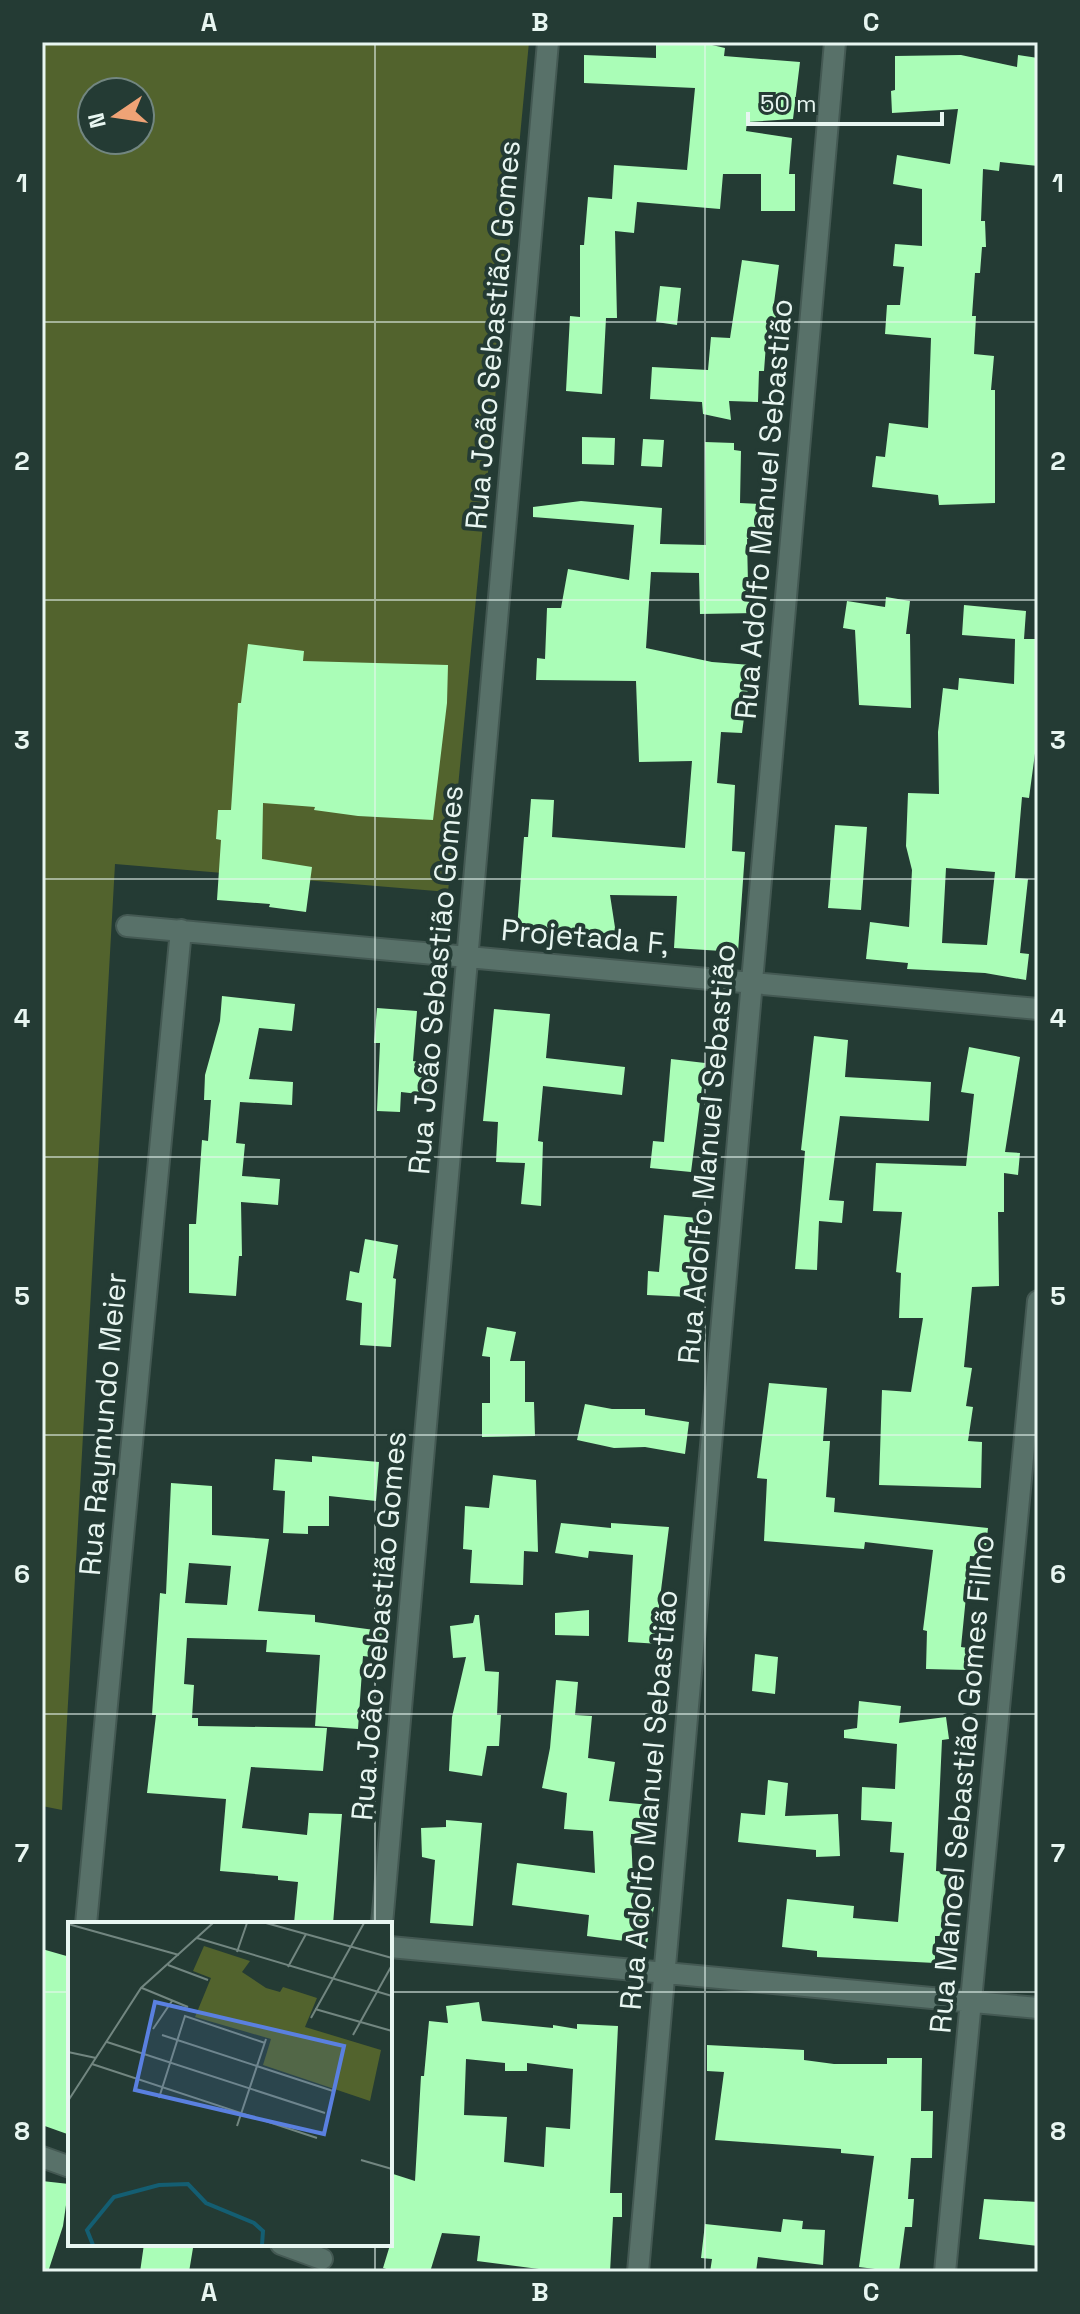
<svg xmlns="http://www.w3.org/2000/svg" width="1080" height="2314" viewBox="0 0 1080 2314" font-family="'Space Grotesk',sans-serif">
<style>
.green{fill:#52632d;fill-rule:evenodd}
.building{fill:#aafdb7;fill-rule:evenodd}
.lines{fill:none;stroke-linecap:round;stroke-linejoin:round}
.minor-casing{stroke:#445953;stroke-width:24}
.minor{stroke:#587169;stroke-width:20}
.grid{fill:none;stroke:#e8f6f1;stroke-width:2;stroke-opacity:0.55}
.labels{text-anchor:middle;stroke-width:8;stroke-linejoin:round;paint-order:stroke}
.street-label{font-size:30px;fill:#e8f6f1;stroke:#243b34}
.inset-river{fill:none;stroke:#145e72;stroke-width:4}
.inset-road{fill:none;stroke:#728680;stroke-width:2}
.view{fill:#5a80e0;fill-opacity:0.15;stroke:#5a80e0;stroke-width:4}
.inset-edge{fill:none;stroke:#e8f6f1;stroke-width:4}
.neatline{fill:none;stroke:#e8f6f1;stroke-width:3}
.grid-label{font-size:26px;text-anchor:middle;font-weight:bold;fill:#e8f6f1}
</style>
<rect width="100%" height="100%" fill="#243b34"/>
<!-- green -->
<path class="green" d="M 42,42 L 529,42 L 448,892 L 115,864 L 62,1810 L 42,1806 ZM 92,92 L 140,92 L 140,140 L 92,140 Z"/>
<!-- building -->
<path class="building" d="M 656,42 L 699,42 L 725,48 L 724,56 L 800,62 L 793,119 L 747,122 L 746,131 L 792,138 L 789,174 L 795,174 L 795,211 L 761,211 L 761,174 L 723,174 L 720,209 L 637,202 L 634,233 L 615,231 L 617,318 L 606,318 L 602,394 L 566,391 L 570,316 L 580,317 L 580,245 L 584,245 L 588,197 L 612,199 L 614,165 L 687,170 L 695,88 L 584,83 L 584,55 L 656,58 Z
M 961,55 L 1017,67 L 1018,55 L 1038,58 L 1038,166 L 1000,162 L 999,171 L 983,169 L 981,221 L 985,221 L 986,247 L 982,247 L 980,273 L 975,273 L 972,316 L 976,316 L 974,354 L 994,356 L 991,390 L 995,390 L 995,503 L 939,505 L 938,495 L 872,487 L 876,456 L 885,457 L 889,423 L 928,428 L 931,338 L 885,334 L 887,305 L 900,305 L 904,267 L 893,266 L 895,244 L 922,246 L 922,189 L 893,184 L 897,155 L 950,164 L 958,109 L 892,113 L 891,91 L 895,90 L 895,56 Z
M 742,260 L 779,265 L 773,311 L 778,311 L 776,332 L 767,331 L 764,371 L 759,371 L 758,402 L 729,401 L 731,420 L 703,414 L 702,402 L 650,399 L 652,367 L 708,370 L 711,337 L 730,338 Z
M 660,286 L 681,288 L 677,325 L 656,322 Z
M 582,437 L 615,438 L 614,465 L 582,464 Z
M 643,439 L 664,440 L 662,467 L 641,466 Z
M 705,442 L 734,443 L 734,450 L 741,451 L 740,503 L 760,504 L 759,539 L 747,539 L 748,584 L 756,584 L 756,613 L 700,614 L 699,573 L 651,572 L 646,648 L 712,662 L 751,665 L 742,733 L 721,732 L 717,783 L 735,785 L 732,851 L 745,852 L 738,952 L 674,948 L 677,896 L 610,895 L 616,934 L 517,928 L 524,837 L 528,837 L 531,799 L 554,800 L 552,837 L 685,848 L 692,761 L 639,762 L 636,681 L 536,680 L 537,658 L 545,659 L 547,608 L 561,608 L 568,569 L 629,580 L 634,525 L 533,517 L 533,507 L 581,501 L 662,508 L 660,544 L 706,545 Z
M 886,597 L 910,601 L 906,634 L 910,634 L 911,708 L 859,705 L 855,630 L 843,628 L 847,601 L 885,607 Z
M 964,605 L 1026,611 L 1024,639 L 1038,639 L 1038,731 L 1029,798 L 1022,797 L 1015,878 L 1028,879 L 1020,953 L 1029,954 L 1026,980 L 985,973 L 907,969 L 908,963 L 866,959 L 870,922 L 909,927 L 912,870 L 906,846 L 908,793 L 939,794 L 938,732 L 943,688 L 958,690 L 959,678 L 1014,684 L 1015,639 L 962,635 ZM 946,868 L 995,872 L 987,945 L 942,943 Z
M 248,644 L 304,651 L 303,661 L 448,665 L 447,703 L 433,820 L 358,816 L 314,810 L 315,807 L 263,803 L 262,859 L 312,867 L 306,912 L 269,907 L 270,904 L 217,900 L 221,840 L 216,839 L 218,810 L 231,810 L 238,703 L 241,703 Z
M 835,825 L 867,827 L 861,910 L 828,908 Z
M 222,996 L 295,1004 L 292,1031 L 259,1028 L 249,1079 L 293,1082 L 292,1105 L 240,1102 L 236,1143 L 245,1144 L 242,1176 L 280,1179 L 278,1205 L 241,1202 L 242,1256 L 239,1256 L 236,1296 L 189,1293 L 189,1224 L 196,1224 L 202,1140 L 208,1141 L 211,1100 L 204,1100 L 205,1075 L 220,1021 Z
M 377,1008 L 417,1011 L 413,1061 L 432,1064 L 427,1095 L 401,1092 L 400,1112 L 377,1111 L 380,1043 L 374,1043 Z
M 494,1009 L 550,1014 L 546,1058 L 625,1067 L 622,1095 L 543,1086 L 538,1141 L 543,1142 L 541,1206 L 521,1204 L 525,1163 L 496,1162 L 498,1122 L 483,1121 Z
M 814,1036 L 848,1040 L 845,1077 L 931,1082 L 929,1121 L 840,1116 L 829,1200 L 844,1201 L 842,1223 L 819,1221 L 817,1270 L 795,1269 L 805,1151 L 801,1150 Z
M 969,1047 L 1020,1057 L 1005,1152 L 1020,1153 L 1018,1175 L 1004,1173 L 1004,1212 L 998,1212 L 999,1286 L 972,1287 L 964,1367 L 972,1368 L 966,1406 L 973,1407 L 968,1441 L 982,1442 L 981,1488 L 879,1485 L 882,1390 L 911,1392 L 923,1318 L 899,1318 L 901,1273 L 896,1272 L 902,1212 L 873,1211 L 876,1163 L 966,1166 L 974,1094 L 961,1092 Z
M 671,1059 L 705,1063 L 691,1172 L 650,1168 L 653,1141 L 664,1142 Z
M 664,1215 L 698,1218 L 695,1252 L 690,1251 L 689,1297 L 647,1295 L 648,1271 L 659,1272 Z
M 365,1239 L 398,1245 L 393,1278 L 396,1279 L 391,1347 L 360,1345 L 362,1303 L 346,1300 L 350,1271 L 359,1273 Z
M 487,1327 L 516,1332 L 510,1361 L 525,1361 L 525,1402 L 534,1402 L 535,1436 L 482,1437 L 482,1403 L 490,1403 L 490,1357 L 482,1356 Z
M 769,1383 L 827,1388 L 823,1441 L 830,1441 L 826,1497 L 835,1498 L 834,1512 L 988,1528 L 985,1557 L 970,1556 L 961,1647 L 968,1648 L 967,1670 L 926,1669 L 927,1631 L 923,1630 L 933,1550 L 865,1542 L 864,1549 L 764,1541 L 767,1479 L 757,1478 Z
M 585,1404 L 612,1409 L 645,1409 L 645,1415 L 689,1422 L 685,1454 L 645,1447 L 614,1448 L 577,1440 Z
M 312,1456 L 379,1462 L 376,1501 L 329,1496 L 329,1526 L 308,1526 L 308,1534 L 283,1533 L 285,1491 L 273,1490 L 275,1459 L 312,1462 Z
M 493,1475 L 536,1480 L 538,1552 L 524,1551 L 523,1585 L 470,1583 L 472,1550 L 463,1549 L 465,1506 L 489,1508 Z
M 171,1483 L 212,1486 L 212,1535 L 269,1539 L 258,1611 L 315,1615 L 315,1622 L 382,1631 L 379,1658 L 363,1656 L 358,1729 L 315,1726 L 320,1655 L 266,1652 L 267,1640 L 187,1638 L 184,1684 L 194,1685 L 192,1718 L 198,1718 L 198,1726 L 327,1728 L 323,1771 L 251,1767 L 242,1828 L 307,1835 L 309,1813 L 342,1814 L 333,1924 L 294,1923 L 298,1882 L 278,1880 L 278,1876 L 220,1871 L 226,1799 L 147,1793 L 156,1715 L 152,1715 L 160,1593 L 166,1594 ZM 189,1563 L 231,1566 L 227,1605 L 185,1603 Z
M 561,1523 L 611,1528 L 611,1523 L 669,1527 L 658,1614 L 662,1614 L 660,1644 L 628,1642 L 633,1555 L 589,1551 L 588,1558 L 555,1553 Z
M 589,1610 L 589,1636 L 555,1635 L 555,1613 Z
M 475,1615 L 479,1615 L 485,1671 L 499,1672 L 497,1715 L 501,1715 L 499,1746 L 487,1746 L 482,1776 L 449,1771 L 452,1717 L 466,1657 L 453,1658 L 450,1626 L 473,1623 Z
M 755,1654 L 778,1657 L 775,1694 L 752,1691 Z
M 556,1680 L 578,1682 L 575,1715 L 592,1716 L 588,1758 L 615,1762 L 609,1801 L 660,1806 L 658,1836 L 631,1834 L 634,1903 L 654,1907 L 647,1944 L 587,1936 L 589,1915 L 512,1905 L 517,1863 L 595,1873 L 593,1831 L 564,1829 L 567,1793 L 542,1788 L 550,1748 Z
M 859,1701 L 901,1706 L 899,1723 L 946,1717 L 949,1739 L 942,1740 L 936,1871 L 947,1872 L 942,1936 L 935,1936 L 935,1963 L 817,1957 L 817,1951 L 782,1947 L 787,1899 L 854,1906 L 853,1918 L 898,1922 L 904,1853 L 890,1852 L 892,1822 L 861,1820 L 862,1787 L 895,1789 L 897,1744 L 844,1738 L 844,1730 L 857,1728 Z
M 768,1780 L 788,1783 L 785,1816 L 838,1814 L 840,1856 L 816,1857 L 816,1850 L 738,1842 L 741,1813 L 765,1815 Z
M 446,1820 L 482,1823 L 473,1926 L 430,1923 L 435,1860 L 422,1857 L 421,1828 L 446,1827 Z
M 42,1949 L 70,1957 L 70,2135 L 42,2125 Z
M 479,2002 L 482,2021 L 553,2028 L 553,2025 L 577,2029 L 577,2024 L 618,2026 L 610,2193 L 622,2193 L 622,2217 L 613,2217 L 610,2272 L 562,2272 L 477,2261 L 480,2236 L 442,2233 L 430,2272 L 396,2272 L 383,2268 L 390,2245 L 390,2173 L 415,2181 L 421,2076 L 424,2076 L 429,2021 L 448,2023 L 446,2006 ZM 466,2059 L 505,2063 L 505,2071 L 527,2071 L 527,2063 L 573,2069 L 570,2129 L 546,2127 L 544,2167 L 504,2162 L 507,2117 L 464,2115 Z
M 707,2045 L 804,2050 L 804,2060 L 834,2064 L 887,2064 L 887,2058 L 922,2058 L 921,2111 L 933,2111 L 932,2158 L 911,2158 L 908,2199 L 914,2199 L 912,2227 L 905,2227 L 899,2272 L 859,2267 L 874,2156 L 841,2153 L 841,2149 L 715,2140 L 724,2072 L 707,2071 Z
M 42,2181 L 69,2184 L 63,2226 L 48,2272 L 42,2272 Z
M 984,2199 L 1038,2202 L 1038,2246 L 979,2239 Z
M 783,2219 L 803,2221 L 802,2229 L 825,2230 L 823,2265 L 758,2257 L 756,2272 L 710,2272 L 712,2259 L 701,2258 L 705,2224 L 781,2232 Z
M 144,2244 L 193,2248 L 189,2272 L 140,2272 Z"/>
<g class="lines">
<defs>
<path id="minor" d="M 127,926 L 1038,1009
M 86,1924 L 181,930
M 382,1924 L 548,42
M 390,1947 L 1038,2008
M 42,2157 L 70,2167
M 281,2244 L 322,2259
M 638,2272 L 835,42
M 945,2272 L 1038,1301"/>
</defs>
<!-- minor casing -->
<use href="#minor" class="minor-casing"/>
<!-- minor -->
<use href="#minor" class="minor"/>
</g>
<!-- grid -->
<path class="grid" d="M 375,42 L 375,1924M 705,42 L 705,2272M 42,322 L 1038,322M 42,600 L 1038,600M 42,879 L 1038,879M 42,1157 L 1038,1157M 42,1435 L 1038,1435M 42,1714 L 1038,1714M 42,1992 L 70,1992M 390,1992 L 1038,1992M 375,2244 L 375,2272"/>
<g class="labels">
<!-- street labels -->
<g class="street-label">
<text transform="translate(493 335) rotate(-85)" y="10">Rua João Sebastião Gomes</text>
<text transform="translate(764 509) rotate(-85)" y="10">Rua Adolfo Manuel Sebastião</text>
<text transform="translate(585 937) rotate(5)" y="10">Projetada F,</text>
<text transform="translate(436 980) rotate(-85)" y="10">Rua João Sebastião Gomes</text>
<text transform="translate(707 1154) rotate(-85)" y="10">Rua Adolfo Manuel Sebastião</text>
<text transform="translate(103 1424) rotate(-85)" y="10">Rua Raymundo Meier</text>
<text transform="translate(379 1626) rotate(-85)" y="10">Rua João Sebastião Gomes</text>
<text transform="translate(962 1784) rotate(-85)" y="10">Rua Manoel Sebastião Gomes Filho</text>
<text transform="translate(649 1800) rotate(-85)" y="10">Rua Adolfo Manuel Sebastião</text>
</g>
</g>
<!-- overview -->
<g transform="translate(68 1922)">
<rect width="324" height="324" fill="#243b34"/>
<path d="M 136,24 L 182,39 L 174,50 L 198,66 L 212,70 L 215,65 L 249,76 L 237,105 L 313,128 L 302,179 L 195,143 L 203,117 L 127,95 L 143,56 L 125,49 Z" fill="#52632d"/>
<path class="inset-river" d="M 25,323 L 19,308 L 46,275 L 91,263 L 120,262 L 138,281 L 186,301 L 195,309 L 194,323"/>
<path class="inset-road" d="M 198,1 L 324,36M 0,2 L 111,33M 129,16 L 324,74M 169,30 L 179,1M 100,43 L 140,58M 220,45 L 238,12M 74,66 L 120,85M 247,87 L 324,109M 243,96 L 296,1M 85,107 L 104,79M 94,113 L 265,169M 285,113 L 324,43M 39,120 L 257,191M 0,130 L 28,136M 24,142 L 249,216M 91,176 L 117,94 L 197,121M 0,179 L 73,66 L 145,1M 169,204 L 198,117M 293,238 L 324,247"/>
<path class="view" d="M 87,80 L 276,124 L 256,212 L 67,168 Z"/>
<rect width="324" height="324" class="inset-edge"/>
</g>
<!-- border -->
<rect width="1080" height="2314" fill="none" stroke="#243b34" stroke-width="88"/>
<!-- north arrow -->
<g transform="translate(116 116) rotate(257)"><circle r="38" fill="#243b34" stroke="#728680" stroke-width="2"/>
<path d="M0-6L14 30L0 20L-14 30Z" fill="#efa376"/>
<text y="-12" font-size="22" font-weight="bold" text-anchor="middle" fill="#e8f6f1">N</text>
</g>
<!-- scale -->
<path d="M748 112v12h194v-12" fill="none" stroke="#e8f6f1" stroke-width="4"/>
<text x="760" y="112" font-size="24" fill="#e8f6f1" stroke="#243b34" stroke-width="6" paint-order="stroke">50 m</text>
<rect x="44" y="44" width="992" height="2226" class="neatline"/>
<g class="grid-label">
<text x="209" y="31">A</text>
<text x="540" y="31">B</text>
<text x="871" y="31">C</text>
<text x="22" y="192">1</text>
<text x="1058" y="192">1</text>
<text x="22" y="470">2</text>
<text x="1058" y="470">2</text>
<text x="22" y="749">3</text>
<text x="1058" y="749">3</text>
<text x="22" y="1027">4</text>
<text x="1058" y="1027">4</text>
<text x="22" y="1305">5</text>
<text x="1058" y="1305">5</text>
<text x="22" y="1583">6</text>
<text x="1058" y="1583">6</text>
<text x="22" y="1862">7</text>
<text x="1058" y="1862">7</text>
<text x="22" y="2140">8</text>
<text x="1058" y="2140">8</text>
<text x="209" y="2301">A</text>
<text x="540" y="2301">B</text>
<text x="871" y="2301">C</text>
</g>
</svg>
